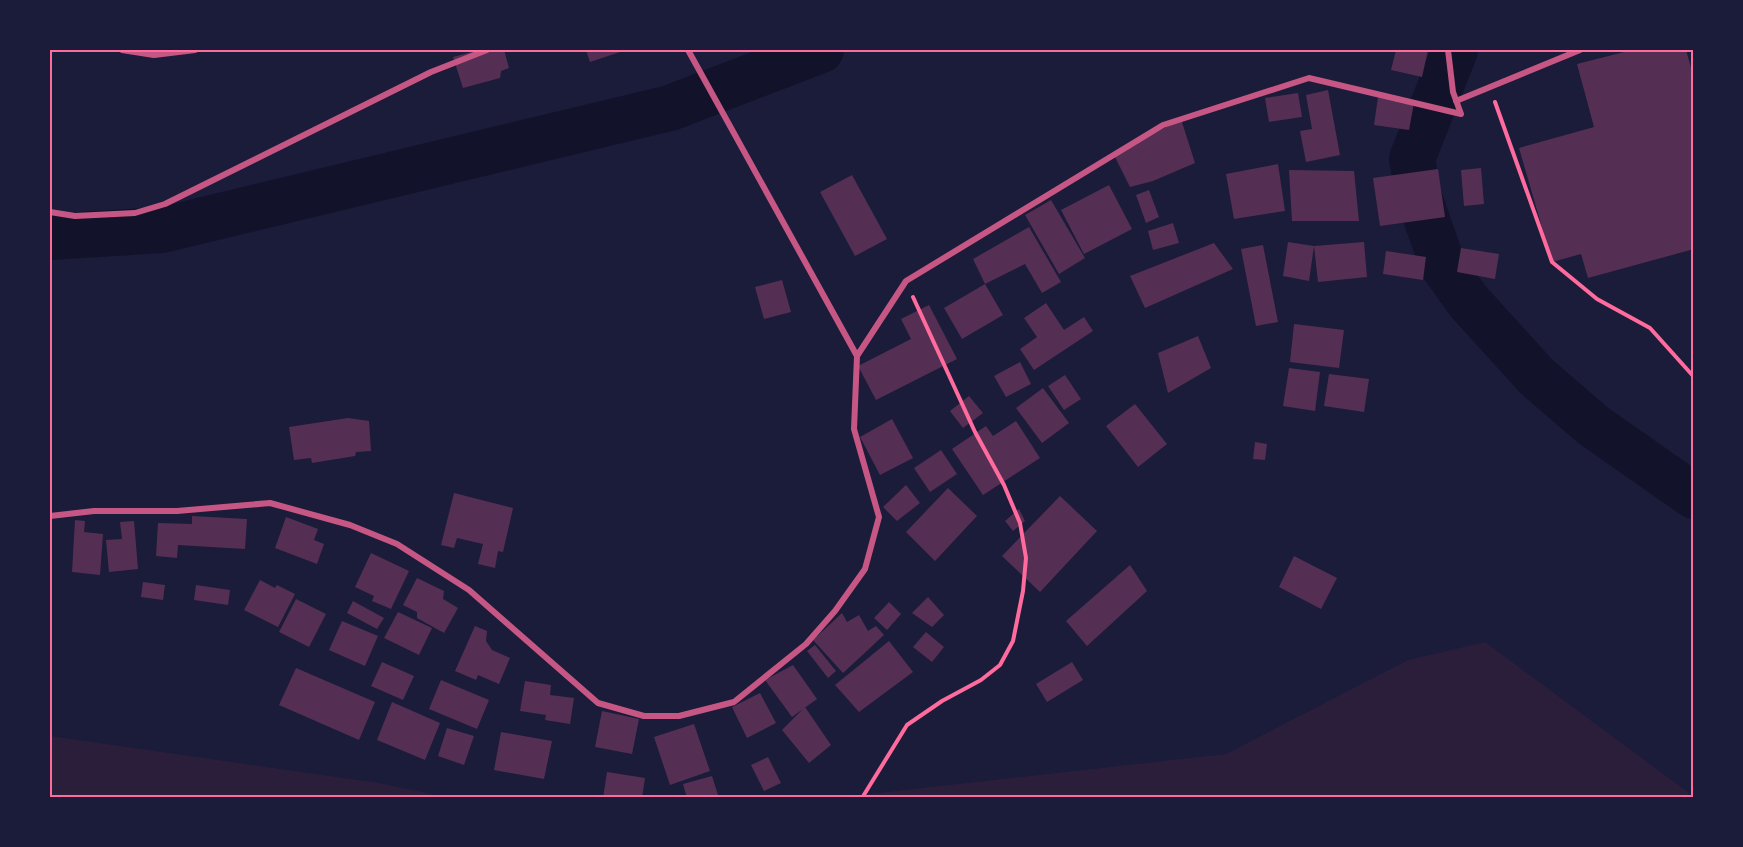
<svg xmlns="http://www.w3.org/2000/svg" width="1743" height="847" viewBox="0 0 1743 847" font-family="Raleway,sans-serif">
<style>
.green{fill:#2a1e3b}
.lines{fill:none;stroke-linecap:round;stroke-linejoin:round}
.river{stroke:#12122b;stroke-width:46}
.building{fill:#542f53}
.path{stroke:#ff6b9d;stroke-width:4}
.minor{stroke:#c65784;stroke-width:6}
.neatline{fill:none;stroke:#ff6b9d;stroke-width:2}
</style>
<rect width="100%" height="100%" fill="#1b1b3a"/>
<!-- green -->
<path class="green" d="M 1485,642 L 1689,793 L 1688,798 L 834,798 L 1226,754 L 1408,660 Z
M 50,736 L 379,783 L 446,797 L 50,797 Z"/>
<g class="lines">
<!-- river -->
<path class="river" d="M 1455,50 L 1412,159 L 1419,197 L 1443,266 L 1468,301 L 1537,377 L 1594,426 L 1694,496
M 50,237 L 162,230 L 670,108 L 821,50"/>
</g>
<!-- building -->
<path class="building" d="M 479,50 L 504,50 L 509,68 L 501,71 L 500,78 L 463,88 L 453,57 Z
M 586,50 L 626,50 L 590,62 Z
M 1396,50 L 1428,50 L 1422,77 L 1391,70 Z
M 1632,50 L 1686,50 L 1694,78 L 1694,249 L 1588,278 L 1581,254 L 1552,262 L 1519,148 L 1594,127 L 1577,64 Z
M 1328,90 L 1340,155 L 1306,162 L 1300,131 L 1312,129 L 1306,95 Z
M 1298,93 L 1302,117 L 1269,122 L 1265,98 Z
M 1378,97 L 1414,103 L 1409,130 L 1374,125 Z
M 1181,119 L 1195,163 L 1153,181 L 1130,187 L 1114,155 Z
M 1278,164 L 1285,211 L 1234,219 L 1226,174 Z
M 1481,168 L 1484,204 L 1464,206 L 1461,170 Z
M 1438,169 L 1445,217 L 1380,226 L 1373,178 Z
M 1289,170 L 1354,171 L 1359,221 L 1292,221 Z
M 852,175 L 887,239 L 855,256 L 820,192 Z
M 1109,185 L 1132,229 L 1084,254 L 1061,210 Z
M 1149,190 L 1159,217 L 1146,223 L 1136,195 Z
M 1051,200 L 1085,258 L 1059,274 L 1025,215 Z
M 1173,223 L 1179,243 L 1153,250 L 1148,231 Z
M 1029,227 L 1061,282 L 1042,293 L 1025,264 L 985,284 L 973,259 Z
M 1288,242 L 1314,246 L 1364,242 L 1367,277 L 1318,282 L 1314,246 L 1309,281 L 1283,276 Z
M 1214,243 L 1233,269 L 1145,308 L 1130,276 Z
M 1263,245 L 1278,322 L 1256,326 L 1241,249 Z
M 1461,248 L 1499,254 L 1495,279 L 1457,272 Z
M 1386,251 L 1426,257 L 1423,280 L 1383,274 Z
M 782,280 L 791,312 L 764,319 L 755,287 Z
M 985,284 L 1003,315 L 962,339 L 944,308 Z
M 1046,303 L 1064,330 L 1084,317 L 1093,331 L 1034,370 L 1020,349 L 1037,337 L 1024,318 Z
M 929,305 L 957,359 L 876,400 L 858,366 L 911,339 L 901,319 Z
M 1294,324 L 1344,330 L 1339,368 L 1290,362 Z
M 1198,336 L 1211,368 L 1168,393 L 1158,353 Z
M 1020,362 L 1031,384 L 1006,397 L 994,376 Z
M 1289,368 L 1320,372 L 1315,411 L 1283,406 Z
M 1329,374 L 1369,379 L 1364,412 L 1324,406 Z
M 1065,375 L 1081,399 L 1064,410 L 1048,386 Z
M 1043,388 L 1069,423 L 1042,443 L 1016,408 Z
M 969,396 L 983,413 L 963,428 L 950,411 Z
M 1135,404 L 1167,444 L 1138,467 L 1106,426 Z
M 348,418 L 369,421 L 371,451 L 356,452 L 355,456 L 312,463 L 311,458 L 294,460 L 289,427 Z
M 892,419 L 913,458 L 880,475 L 860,437 Z
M 1016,421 L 1040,458 L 983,495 L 952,449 L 986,426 L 993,436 Z
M 1255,442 L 1267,444 L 1265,460 L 1253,459 Z
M 941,450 L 957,474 L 930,492 L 914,468 Z
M 906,485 L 920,503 L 897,521 L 883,507 Z
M 948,488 L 977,516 L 935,561 L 906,532 Z
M 454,493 L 513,508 L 503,552 L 498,551 L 495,568 L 478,564 L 483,544 L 457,538 L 454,548 L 441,545 Z
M 1060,496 L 1097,531 L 1040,592 L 1002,556 Z
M 1019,509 L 1025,521 L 1013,531 L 1005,521 Z
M 192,516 L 247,519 L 245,549 L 178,545 L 177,558 L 156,556 L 158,523 L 192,524 Z
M 286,517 L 318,529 L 314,540 L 324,544 L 317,564 L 275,548 Z
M 75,520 L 85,521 L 84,532 L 103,534 L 100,575 L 72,572 Z
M 134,521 L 138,569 L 109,572 L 106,540 L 122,539 L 120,522 Z
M 371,553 L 409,571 L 391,609 L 372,601 L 374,596 L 355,587 Z
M 1294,556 L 1337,578 L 1321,609 L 1279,587 Z
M 1130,565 L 1147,591 L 1087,646 L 1066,621 Z
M 417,578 L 444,591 L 443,599 L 458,608 L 444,633 L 417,618 L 417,612 L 403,605 Z
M 260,580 L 275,588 L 277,585 L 295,594 L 278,627 L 244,610 Z
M 143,582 L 165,585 L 163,600 L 141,597 Z
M 196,585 L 230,590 L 228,605 L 194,600 Z
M 928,597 L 944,615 L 932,627 L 912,613 Z
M 296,599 L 326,614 L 309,647 L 279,632 Z
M 353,601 L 384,618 L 377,629 L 347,613 Z
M 889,602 L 901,614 L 887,630 L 874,618 Z
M 398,612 L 432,628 L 419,655 L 384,638 Z
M 842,613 L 847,622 L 859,615 L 868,631 L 876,626 L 884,635 L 843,673 L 813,640 Z
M 342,621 L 378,636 L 365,666 L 329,650 Z
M 475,626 L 487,631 L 486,641 L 492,650 L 510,658 L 499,684 L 478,675 L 476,680 L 455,671 Z
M 926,632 L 944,647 L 932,662 L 913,647 Z
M 889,641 L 913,672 L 859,712 L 835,685 Z
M 815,645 L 836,671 L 828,678 L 807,651 Z
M 382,662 L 414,676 L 403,700 L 371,686 Z
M 1072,662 L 1083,680 L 1047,702 L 1036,684 Z
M 793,665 L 817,699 L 792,717 L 765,680 Z
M 296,668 L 375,702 L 359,740 L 279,705 Z
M 441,680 L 489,700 L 477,729 L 429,709 Z
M 525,681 L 551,685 L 550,695 L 574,698 L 570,724 L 545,720 L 546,715 L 520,711 Z
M 760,693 L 776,723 L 747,738 L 732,707 Z
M 392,702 L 440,723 L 425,760 L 377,740 Z
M 805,707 L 831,745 L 809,763 L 782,730 Z
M 602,711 L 639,719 L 632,754 L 595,747 Z
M 694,724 L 710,771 L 670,785 L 654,737 Z
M 447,728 L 474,736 L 464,765 L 438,756 Z
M 501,732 L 552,741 L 544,779 L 494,770 Z
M 768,757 L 781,783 L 764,791 L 751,765 Z
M 607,772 L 645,778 L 642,798 L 603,798 Z
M 712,776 L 719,798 L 687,798 L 683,784 Z"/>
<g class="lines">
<!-- path -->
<path class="path" d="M 1495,102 L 1552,262 L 1597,299 L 1650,328 L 1694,377
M 862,798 L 907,725 L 942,701 L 981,680 L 1000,665 L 1013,641 L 1023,591 L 1026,558 L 1020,523 L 1004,485 L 975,432 L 913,297"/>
<!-- minor -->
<path class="minor" d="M 122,50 L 154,55 L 195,50
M 688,50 L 857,356
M 1448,50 L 1453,92 L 1461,114
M 1456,101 L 1580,50
M 50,212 L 75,216 L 135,213 L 165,204 L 431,72 L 487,50
M 50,516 L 94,511 L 177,511 L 270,503 L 350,525 L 397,544 L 469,590 L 598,703 L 644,716 L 679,716 L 734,702 L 806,644 L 835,611 L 865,569 L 879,517 L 854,429 L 857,356 L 906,281 L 1163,125 L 1309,78 L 1461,114"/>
</g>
<!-- border -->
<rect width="1743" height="847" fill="none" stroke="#1b1b3a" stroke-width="102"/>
<rect x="51" y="51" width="1641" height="745" class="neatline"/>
</svg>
